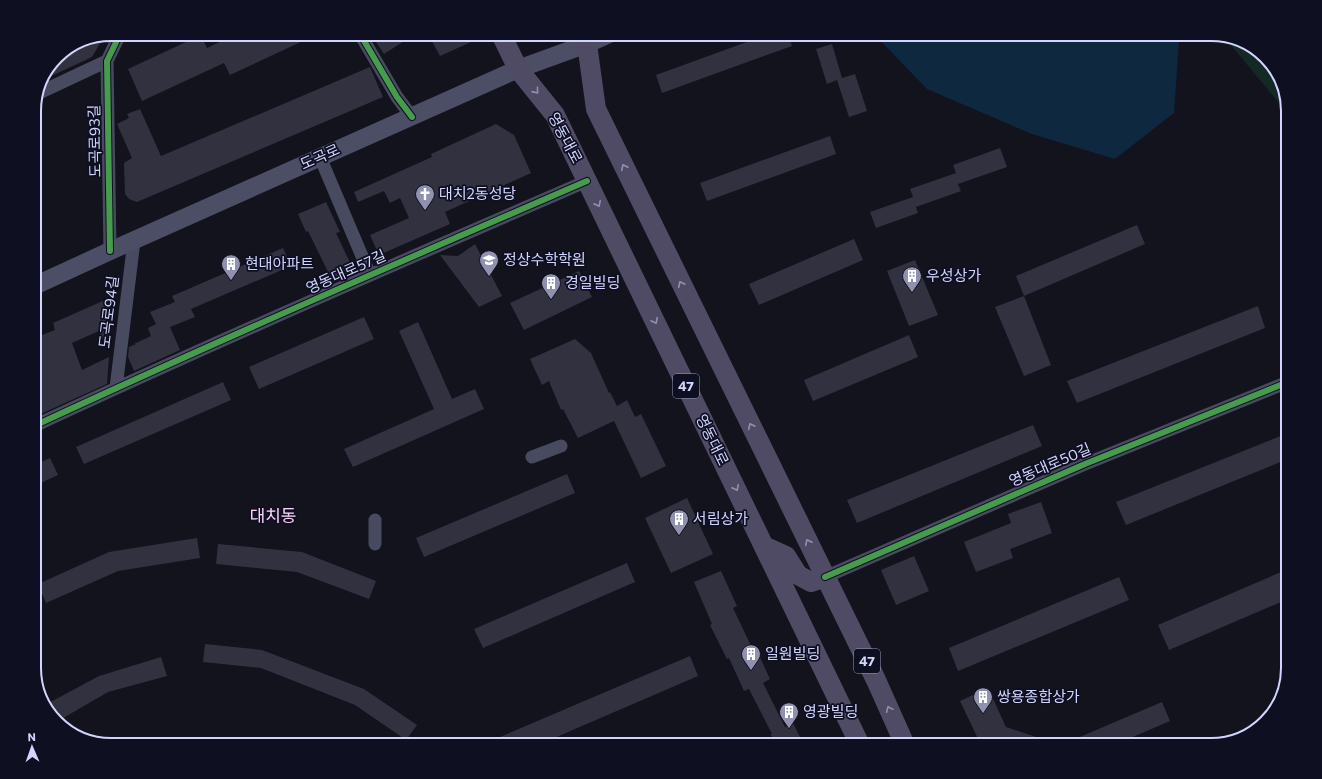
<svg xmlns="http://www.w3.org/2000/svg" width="1322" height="779" viewBox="0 0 1322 779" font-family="Commissioner,'Noto Sans KR',sans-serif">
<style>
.green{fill:#122925}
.water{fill:#0e2840}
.building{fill:#313140}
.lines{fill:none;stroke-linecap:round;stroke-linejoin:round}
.street{stroke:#484b5f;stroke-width:13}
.secondary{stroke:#4b4e65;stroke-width:18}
.primary{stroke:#4f4b64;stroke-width:20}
.cycleway-casing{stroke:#0f0f22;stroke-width:8}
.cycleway{stroke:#469c4c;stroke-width:6}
.oneway{stroke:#9090b0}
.labels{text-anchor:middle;stroke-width:3.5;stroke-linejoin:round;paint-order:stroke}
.shield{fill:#0f0f22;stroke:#989abb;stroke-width:1}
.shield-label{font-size:14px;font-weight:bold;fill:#d2d5fd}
.street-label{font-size:15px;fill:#d2d5fd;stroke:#0f0f22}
.poi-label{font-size:15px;fill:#d2d5fd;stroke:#0f0f22;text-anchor:start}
.quarter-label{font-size:17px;fill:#fdd4f6;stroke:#0f0f22}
.rim{fill:none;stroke:#d2d5fd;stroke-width:2}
</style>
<rect width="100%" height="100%" fill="#13131e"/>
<!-- green -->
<path class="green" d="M 1224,37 L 1249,44 L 1278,72 L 1288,106 L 1288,118 L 1285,110 Z"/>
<!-- water -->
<path class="water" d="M 874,34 L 1175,34 L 1179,40 L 1174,113 L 1115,159 L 1032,134 L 927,89 Z"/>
<!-- building -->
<path class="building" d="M 236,34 L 318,34 L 230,75 L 224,63 L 142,101 L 128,69 L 201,35 L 207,48 Z
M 382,34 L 415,34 L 384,54 L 374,39 Z
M 428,34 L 467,34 L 471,42 L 440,56 Z
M 769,34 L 788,34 L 792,46 L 662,93 L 656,75 Z
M 105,35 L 92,57 L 47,78 L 57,56 L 82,40 Z
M 832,44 L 842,78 L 855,74 L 867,111 L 849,117 L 837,80 L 827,84 L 816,49 Z
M 370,67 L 383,97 L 137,202 L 129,199 L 125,194 L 124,163 L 132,158 L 117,124 L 129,118 L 127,114 L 140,109 L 161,156 Z
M 496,124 L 514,135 L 531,173 L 445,212 L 450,224 L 379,255 L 370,235 L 409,218 L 400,198 L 390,203 L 384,191 L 358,202 L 354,192 L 432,157 L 431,154 Z
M 830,136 L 836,154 L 707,201 L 700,183 Z
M 1000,148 L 1007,167 L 958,184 L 961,191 L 916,207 L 918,213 L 876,228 L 870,212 L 913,197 L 910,189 L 956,173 L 953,165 Z
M 326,202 L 340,232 L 336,233 L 355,273 L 333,282 L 308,231 L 306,232 L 298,214 Z
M 1137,225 L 1145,244 L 1024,296 L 1016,276 Z
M 854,239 L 863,260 L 759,305 L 749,284 Z
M 475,244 L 502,296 L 479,307 L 440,255 L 458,256 Z
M 283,248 L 291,266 L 191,309 L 195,317 L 170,327 L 180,350 L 134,371 L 128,357 L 129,347 L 136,344 L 134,344 L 151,336 L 148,328 L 156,324 L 150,312 L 175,302 L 172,296 Z
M 915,260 L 938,315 L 909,326 L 887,271 Z
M 579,271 L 592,297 L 524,330 L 510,303 Z
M 1024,296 L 1051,365 L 1024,376 L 995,307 Z
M 105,300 L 111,305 L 114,309 L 106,345 L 99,331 L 72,343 L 82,370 L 109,357 L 107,384 L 34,417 L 34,338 L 55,330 L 53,323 Z
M 1258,306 L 1265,328 L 1077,403 L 1067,381 Z
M 364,317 L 374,339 L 259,389 L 249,367 Z
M 418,322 L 452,399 L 475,389 L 484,409 L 353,467 L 344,449 L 434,409 L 399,331 Z
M 909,335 L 918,357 L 813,401 L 804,380 Z
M 575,339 L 591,353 L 609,393 L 610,392 L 617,406 L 627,400 L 635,417 L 641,414 L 666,466 L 641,478 L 614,421 L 578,438 L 563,409 L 561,410 L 549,381 L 542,385 L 530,359 Z
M 223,382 L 231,400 L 84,464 L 76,447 Z
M 1033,425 L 1042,446 L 857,523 L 847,500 Z
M 1288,433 L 1288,459 L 1126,525 L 1116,502 Z
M 50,458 L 58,475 L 34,486 L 34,465 Z
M 567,474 L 575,493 L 424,557 L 416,538 Z
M 687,498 L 713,554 L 671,573 L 645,518 Z
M 1041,502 L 1052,533 L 1010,549 L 1013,558 L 976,572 L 964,542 L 1011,523 L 1008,514 Z
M 197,538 L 200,558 L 118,571 L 46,603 L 38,584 L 109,552 Z
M 218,544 L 302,552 L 376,581 L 369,599 L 297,572 L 216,564 Z
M 914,556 L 929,591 L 896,605 L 881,570 Z
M 627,563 L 635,582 L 483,648 L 474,629 Z
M 1288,569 L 1288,599 L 1169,650 L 1158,625 Z
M 721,571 L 737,606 L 733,608 L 754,652 L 757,651 L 770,679 L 763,683 L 785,727 L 793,723 L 804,745 L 779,745 L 770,734 L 772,734 L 749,689 L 744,691 L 729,658 L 727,659 L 710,625 L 712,624 L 694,582 Z
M 1119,577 L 1129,600 L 958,671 L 949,648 Z
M 205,644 L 262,650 L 364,689 L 417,725 L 406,740 L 355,705 L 261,668 L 203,662 Z
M 690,656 L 698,676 L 538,745 L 481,745 Z
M 161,657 L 167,676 L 108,692 L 58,721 L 47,711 L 45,705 L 99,676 Z
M 988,688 L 1006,727 L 1054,743 L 1054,745 L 981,745 L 960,701 Z
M 1162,702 L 1170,721 L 1114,745 L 1061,745 Z"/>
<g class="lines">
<!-- street -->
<path class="street" d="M 360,34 L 397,97 L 412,117
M 41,92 L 107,61
M 320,157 L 370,275
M 110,251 L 107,61 L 120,34
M 116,388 L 134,241
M 34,426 C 217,341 402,261 587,181
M 532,457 L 561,446
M 375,520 L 375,544
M 825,577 L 1085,464 L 1288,382"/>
<!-- secondary -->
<path class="secondary" d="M 34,286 L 110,251 L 518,69 L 587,44 L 609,34"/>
<!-- primary -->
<path class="primary" d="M 501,34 L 518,69 L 555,115 L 860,745
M 582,34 L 587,44 L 596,109 L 876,680 L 905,745
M 764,546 L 786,556 L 798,575 L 811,582 L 825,577"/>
<defs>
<path id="cycleway" d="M 360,34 L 397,97 L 412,117
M 110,251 L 107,61 L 120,34
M 34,426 C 217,341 402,261 587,181
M 825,577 L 1085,464 L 1288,382"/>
</defs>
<!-- cycleway casing -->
<use href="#cycleway" class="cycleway-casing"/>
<!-- cycleway -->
<use href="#cycleway" class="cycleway"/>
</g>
<!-- one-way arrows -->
<defs><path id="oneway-chevron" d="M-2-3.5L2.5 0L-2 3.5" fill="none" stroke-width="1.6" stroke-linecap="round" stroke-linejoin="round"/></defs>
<g class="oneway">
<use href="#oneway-chevron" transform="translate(536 91) rotate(51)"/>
<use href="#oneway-chevron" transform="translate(624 167) rotate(-116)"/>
<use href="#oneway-chevron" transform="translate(598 204) rotate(64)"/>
<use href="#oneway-chevron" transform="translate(681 284) rotate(-116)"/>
<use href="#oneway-chevron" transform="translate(655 321) rotate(64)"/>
<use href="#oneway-chevron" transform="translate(751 426) rotate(-116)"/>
<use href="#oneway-chevron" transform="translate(736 488) rotate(64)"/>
<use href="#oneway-chevron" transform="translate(808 542) rotate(-116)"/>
<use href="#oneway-chevron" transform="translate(889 709) rotate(-114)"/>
</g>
<!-- icons -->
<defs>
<symbol id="church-pin" viewBox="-11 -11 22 30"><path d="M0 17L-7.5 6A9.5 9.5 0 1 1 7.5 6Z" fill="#8f91af" stroke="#0f0f22"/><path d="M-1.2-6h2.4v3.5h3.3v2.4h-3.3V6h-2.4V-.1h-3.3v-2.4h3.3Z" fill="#fff"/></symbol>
<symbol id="school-pin" viewBox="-11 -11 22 30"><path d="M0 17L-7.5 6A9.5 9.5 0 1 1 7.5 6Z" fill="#8f91af" stroke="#0f0f22"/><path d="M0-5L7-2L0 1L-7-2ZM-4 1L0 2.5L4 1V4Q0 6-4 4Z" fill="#fff"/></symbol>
<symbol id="building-pin" viewBox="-11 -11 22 30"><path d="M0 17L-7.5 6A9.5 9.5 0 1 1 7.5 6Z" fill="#8f91af" stroke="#0f0f22"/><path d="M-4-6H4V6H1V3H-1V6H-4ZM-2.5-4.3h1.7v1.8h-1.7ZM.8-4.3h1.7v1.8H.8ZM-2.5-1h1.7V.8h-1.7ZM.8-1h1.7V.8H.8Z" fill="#fff"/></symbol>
</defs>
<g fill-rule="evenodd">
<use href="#church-pin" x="414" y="183" width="22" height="30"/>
<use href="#school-pin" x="478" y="249" width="22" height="30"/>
<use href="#building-pin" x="220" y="253" width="22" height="30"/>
<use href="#building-pin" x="901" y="265" width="22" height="30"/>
<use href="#building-pin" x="540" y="272" width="22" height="30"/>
<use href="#building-pin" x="668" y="508" width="22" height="30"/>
<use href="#building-pin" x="740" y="643" width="22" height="30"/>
<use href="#building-pin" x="972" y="686" width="22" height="30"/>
<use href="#building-pin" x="778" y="701" width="22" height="30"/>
</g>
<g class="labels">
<!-- shield labels -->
<g class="shield">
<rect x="673" y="374" width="26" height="24" rx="3"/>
<rect x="854" y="649" width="26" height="24" rx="3"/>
</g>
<g class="shield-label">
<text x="686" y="391">47</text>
<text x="867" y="666">47</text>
</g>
<!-- street labels -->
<g class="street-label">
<text transform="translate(565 138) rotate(62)" y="5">영동대로</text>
<text transform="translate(95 141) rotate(-91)" y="5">도곡로93길</text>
<text transform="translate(320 157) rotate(-24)" y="5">도곡로</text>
<text transform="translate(346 272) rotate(-24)" y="5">영동대로57길</text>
<text transform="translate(109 312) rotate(-83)" y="5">도곡로94길</text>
<text transform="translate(712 440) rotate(64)" y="5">영동대로</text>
<text transform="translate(1050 465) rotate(-23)" y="5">영동대로50길</text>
</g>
<!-- poi labels -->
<g class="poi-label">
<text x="439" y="199">대치2동성당</text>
<text x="503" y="265">정상수학학원</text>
<text x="245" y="269">현대아파트</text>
<text x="926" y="281">우성상가</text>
<text x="565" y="288">경일빌딩</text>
<text x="693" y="524">서림상가</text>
<text x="765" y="659">일원빌딩</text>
<text x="997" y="702">쌍용종합상가</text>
<text x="803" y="717">영광빌딩</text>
</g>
<!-- quarter labels -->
<g class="quarter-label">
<text x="273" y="522">대치동</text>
</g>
</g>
<!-- crop -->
<path d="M0 0H1322V779H0ZM111 41H1211A70 70 0 0 1 1281 111V668A70 70 0 0 1 1211 738H111A70 70 0 0 1 41 668V111A70 70 0 0 1 111 41Z" fill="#0f0f22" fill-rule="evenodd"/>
<path class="rim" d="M111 41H1211A70 70 0 0 1 1281 111V668A70 70 0 0 1 1211 738H111A70 70 0 0 1 41 668V111A70 70 0 0 1 111 41Z"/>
<!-- north arrow -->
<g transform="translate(32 747) rotate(358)" stroke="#0f0f22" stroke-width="3" paint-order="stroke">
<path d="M0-3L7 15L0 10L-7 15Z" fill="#d2d5fd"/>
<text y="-6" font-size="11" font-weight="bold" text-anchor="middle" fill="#d2d5fd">N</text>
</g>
</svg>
